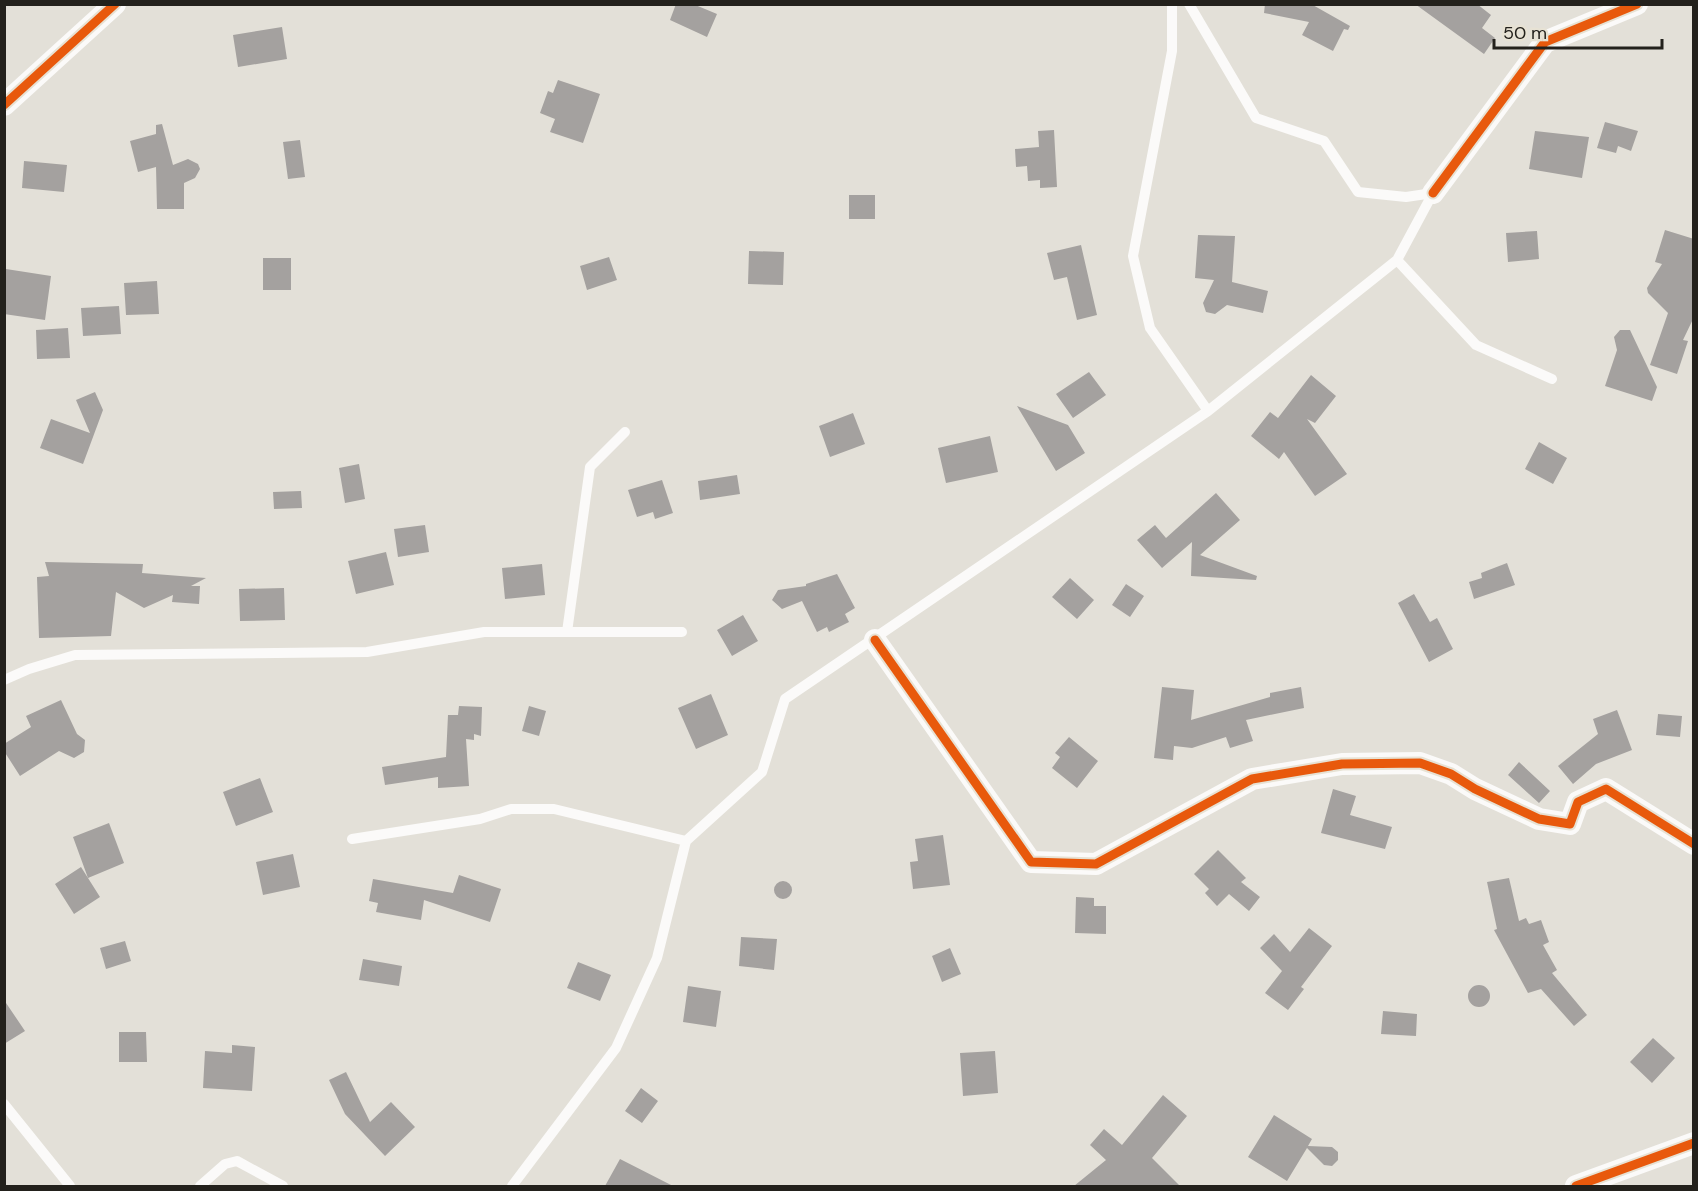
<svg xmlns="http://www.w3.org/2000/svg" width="1698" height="1191" viewBox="0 0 1698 1191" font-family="'DM Sans',sans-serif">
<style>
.building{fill:#a4a19f}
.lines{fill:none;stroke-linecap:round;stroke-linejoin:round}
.service{stroke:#fbfaf9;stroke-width:10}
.minor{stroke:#fbfaf9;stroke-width:22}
.cycleway-casing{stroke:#e7e2d4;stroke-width:13}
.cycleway{stroke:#e8590c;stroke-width:9}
</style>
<rect width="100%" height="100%" fill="#e3e0d8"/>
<!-- building -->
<path class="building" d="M 676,4 L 693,4 L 717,14 L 707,37 L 670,20 Z
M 1265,4 L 1311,4 L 1350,26 L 1348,30 L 1344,29 L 1333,51 L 1302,35 L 1309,22 L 1264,13 Z
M 1415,4 L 1477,4 L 1491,15 L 1482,28 L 1495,38 L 1484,54 Z
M 282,27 L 287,59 L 238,67 L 233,35 Z
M 558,80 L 600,94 L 583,143 L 550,132 L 555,119 L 540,113 L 548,91 L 553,93 Z
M 1605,122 L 1638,131 L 1631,151 L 1618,146 L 1616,153 L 1597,148 Z
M 162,124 L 173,165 L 188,159 L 198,164 L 200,169 L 195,178 L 184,183 L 184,209 L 157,209 L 156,167 L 138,172 L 130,141 L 156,134 L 156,125 Z
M 1054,130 L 1057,187 L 1040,188 L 1040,180 L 1028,181 L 1027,166 L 1016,167 L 1015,149 L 1039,147 L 1038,131 Z
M 1535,131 L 1589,137 L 1582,178 L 1529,169 Z
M 300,140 L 305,177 L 288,179 L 283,142 Z
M 24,161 L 67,165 L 64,192 L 22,188 Z
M 849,195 L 875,195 L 875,219 L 849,219 Z
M 1665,230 L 1694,239 L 1694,317 L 1683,340 L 1688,341 L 1677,374 L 1650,365 L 1668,313 L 1648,293 L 1647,288 L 1662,264 L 1655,262 Z
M 1537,231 L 1539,259 L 1508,262 L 1506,233 Z
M 1198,235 L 1235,236 L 1232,282 L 1268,291 L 1263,313 L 1227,305 L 1215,314 L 1206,312 L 1203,303 L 1214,280 L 1195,278 Z
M 1081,245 L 1097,315 L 1077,320 L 1067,277 L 1054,280 L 1047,253 Z
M 749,251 L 784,252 L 783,285 L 748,284 Z
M 609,257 L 617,280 L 587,290 L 580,266 Z
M 263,258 L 291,258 L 291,290 L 263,290 Z
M 6,269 L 51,276 L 45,320 L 4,314 Z
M 157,281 L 159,314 L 126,315 L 124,283 Z
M 119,306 L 121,334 L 83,336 L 81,308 Z
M 68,328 L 70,358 L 37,359 L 36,330 Z
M 1620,330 L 1630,330 L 1657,387 L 1652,401 L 1605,386 L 1617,350 L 1614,337 Z
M 1089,372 L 1106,395 L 1073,418 L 1056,394 Z
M 1311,375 L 1336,396 L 1315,423 L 1307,419 L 1347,474 L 1315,496 L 1284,452 L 1279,459 L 1251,436 L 1270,412 L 1278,418 Z
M 95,392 L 103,410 L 83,464 L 40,448 L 51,419 L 90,433 L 76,400 Z
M 1017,406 L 1068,425 L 1085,453 L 1056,471 Z
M 853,413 L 865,444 L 830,457 L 819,426 Z
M 990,436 L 998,472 L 946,483 L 938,448 Z
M 1539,442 L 1567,458 L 1553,484 L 1525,469 Z
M 359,464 L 365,499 L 345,503 L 339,468 Z
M 737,475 L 740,494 L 700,500 L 698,481 Z
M 662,480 L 673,513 L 655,519 L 653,512 L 637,517 L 628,490 Z
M 301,491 L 302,508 L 274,509 L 273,492 Z
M 1216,493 L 1240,520 L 1200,555 L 1257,576 L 1256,580 L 1191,576 L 1192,542 L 1162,568 L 1137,540 L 1155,525 L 1166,538 Z
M 425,525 L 429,552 L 398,557 L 394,529 Z
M 386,552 L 394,585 L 356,594 L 348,561 Z
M 45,562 L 143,564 L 142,573 L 206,578 L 191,586 L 200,586 L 199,604 L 172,602 L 173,595 L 144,608 L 116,592 L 111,636 L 39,638 L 37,577 L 49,576 Z
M 1507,563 L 1515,585 L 1474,599 L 1469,582 L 1482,578 L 1481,573 Z
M 542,564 L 545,595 L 505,599 L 502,568 Z
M 837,574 L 855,608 L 845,614 L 849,622 L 829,632 L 827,627 L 817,632 L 802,601 L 782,609 L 772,600 L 778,590 L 806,586 L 806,584 Z
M 1070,578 L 1094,600 L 1077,619 L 1052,597 Z
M 1126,584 L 1144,596 L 1130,617 L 1112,605 Z
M 284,588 L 285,620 L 240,621 L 239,589 Z
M 1414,594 L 1430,622 L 1437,618 L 1453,649 L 1429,662 L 1398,603 Z
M 743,615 L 758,641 L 732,656 L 717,630 Z
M 1162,687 L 1194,690 L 1191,720 L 1270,697 L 1270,693 L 1301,687 L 1304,708 L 1246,720 L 1253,741 L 1230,748 L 1226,737 L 1192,748 L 1174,746 L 1173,760 L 1154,758 Z
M 711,694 L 728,735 L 696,749 L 678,708 Z
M 61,700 L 77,734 L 85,740 L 84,752 L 74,758 L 59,751 L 20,776 L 4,751 L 4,744 L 31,727 L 26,716 Z
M 459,706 L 482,707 L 481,736 L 474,734 L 474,740 L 466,739 L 469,786 L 438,788 L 438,777 L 385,785 L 382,767 L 446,757 L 448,715 L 458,715 Z
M 529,706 L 546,711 L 539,736 L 522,731 Z
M 1617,710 L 1632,750 L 1596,764 L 1573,784 L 1558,766 L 1598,734 L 1593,719 Z
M 1658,714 L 1682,716 L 1680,737 L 1656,735 Z
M 1069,737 L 1098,761 L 1077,788 L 1052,768 L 1060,757 L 1055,753 Z
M 1519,762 L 1550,791 L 1539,803 L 1508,775 Z
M 260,778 L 273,812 L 236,826 L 223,792 Z
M 1333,789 L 1356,796 L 1350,815 L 1392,827 L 1385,849 L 1321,833 Z
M 109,823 L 124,863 L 88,878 L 73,837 Z
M 943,835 L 950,885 L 913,889 L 910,862 L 918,861 L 915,839 Z
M 1218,850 L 1246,878 L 1241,882 L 1260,897 L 1249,911 L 1229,894 L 1217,906 L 1205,893 L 1209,889 L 1194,874 Z
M 293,854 L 300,887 L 263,895 L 256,862 Z
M 81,867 L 100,897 L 74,914 L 55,884 Z
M 459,875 L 501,889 L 490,922 L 424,900 L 421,920 L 376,912 L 378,903 L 369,901 L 373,879 L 453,893 Z
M 1509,878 L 1519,921 L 1526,918 L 1529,924 L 1541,920 L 1549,942 L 1543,945 L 1557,970 L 1552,973 L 1587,1015 L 1574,1026 L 1541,989 L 1528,993 L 1494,930 L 1497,929 L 1487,882 Z
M774 890a9 9 0 1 1 18 0a9 9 0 1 1-18 0Z
M 1076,897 L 1094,898 L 1094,906 L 1106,906 L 1106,934 L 1075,933 Z
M 1309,928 L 1332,946 L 1301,987 L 1304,989 L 1288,1010 L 1265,993 L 1282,971 L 1260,948 L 1274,934 L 1290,952 Z
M 741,937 L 777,939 L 774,970 L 739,966 Z
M 125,941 L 131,961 L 106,969 L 100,948 Z
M 950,948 L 961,974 L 942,982 L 932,956 Z
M 363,959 L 402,966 L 399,986 L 359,980 Z
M 578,962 L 611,975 L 600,1001 L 567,988 Z
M1468 996a11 11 0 1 1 22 0a11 11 0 1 1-22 0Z
M 688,986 L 721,991 L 716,1027 L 683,1022 Z
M 4,1000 L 25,1031 L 4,1044 Z
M 1383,1011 L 1417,1014 L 1416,1036 L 1381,1034 Z
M 119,1032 L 146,1032 L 147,1062 L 119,1062 Z
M 1653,1038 L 1675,1058 L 1652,1083 L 1630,1062 Z
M 232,1045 L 255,1047 L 252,1091 L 203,1088 L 205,1051 L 232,1053 Z
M 995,1051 L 998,1093 L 963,1096 L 960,1053 Z
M 346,1072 L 370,1122 L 391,1102 L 415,1127 L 385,1156 L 345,1114 L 329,1080 Z
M 641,1088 L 658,1101 L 642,1123 L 625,1111 Z
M 1163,1095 L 1187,1116 L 1152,1158 L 1180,1186 L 1074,1186 L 1106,1160 L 1090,1145 L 1104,1129 L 1122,1145 Z
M 1274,1115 L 1312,1139 L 1308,1146 L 1332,1147 L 1338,1152 L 1338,1160 L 1332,1166 L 1324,1165 L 1307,1148 L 1287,1181 L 1248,1157 Z
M 620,1159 L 673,1186 L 605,1186 Z"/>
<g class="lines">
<!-- service -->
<path class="service" d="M 1172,4 L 1172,51 L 1133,256 L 1150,328 L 1208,411
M 1189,4 L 1256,118 L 1324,141 L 1358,192 L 1406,197 L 1433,193
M 1397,260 L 1476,345 L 1552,379
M 567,632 L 590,467 L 625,432
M 4,680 L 29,669 L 75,655 L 367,652 L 484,632 L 682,632
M 352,839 L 480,819 L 511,809 L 554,809 L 686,841
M 4,1104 L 70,1186
M 200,1186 L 225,1164 L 237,1161 L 283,1186
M 512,1186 L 616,1048 L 657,958 L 686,841 L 762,772 L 785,699 L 1208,411 L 1397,260 L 1433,193"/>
<!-- minor -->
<path class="minor" d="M 4,105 L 115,4
M 1433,193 L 1545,42 L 1637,4
M 875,640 L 1031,862 L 1096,864 L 1252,779 L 1342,764 L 1420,763 L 1451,774 L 1475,789 L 1539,819 L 1570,824 L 1578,802 L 1606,789 L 1694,844
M 1576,1186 L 1694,1143"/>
<defs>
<path id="cycleway" d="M 4,105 L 115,4
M 1433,193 L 1545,42 L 1637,4
M 875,640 L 1031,862 L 1096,864 L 1252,779 L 1342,764 L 1420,763 L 1451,774 L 1475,789 L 1539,819 L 1570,824 L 1578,802 L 1606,789 L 1694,844
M 1576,1186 L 1694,1143"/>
</defs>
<!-- cycleway casing -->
<use href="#cycleway" class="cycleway-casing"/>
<!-- cycleway -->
<use href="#cycleway" class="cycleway"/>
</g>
<!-- border -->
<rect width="1698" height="1191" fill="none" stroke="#23211c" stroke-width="12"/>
<!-- scale -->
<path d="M1494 39v9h168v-9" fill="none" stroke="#23211c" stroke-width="3"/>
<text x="1503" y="39" font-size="18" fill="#23211c" stroke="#e7e2d4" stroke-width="4.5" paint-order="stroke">50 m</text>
</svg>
